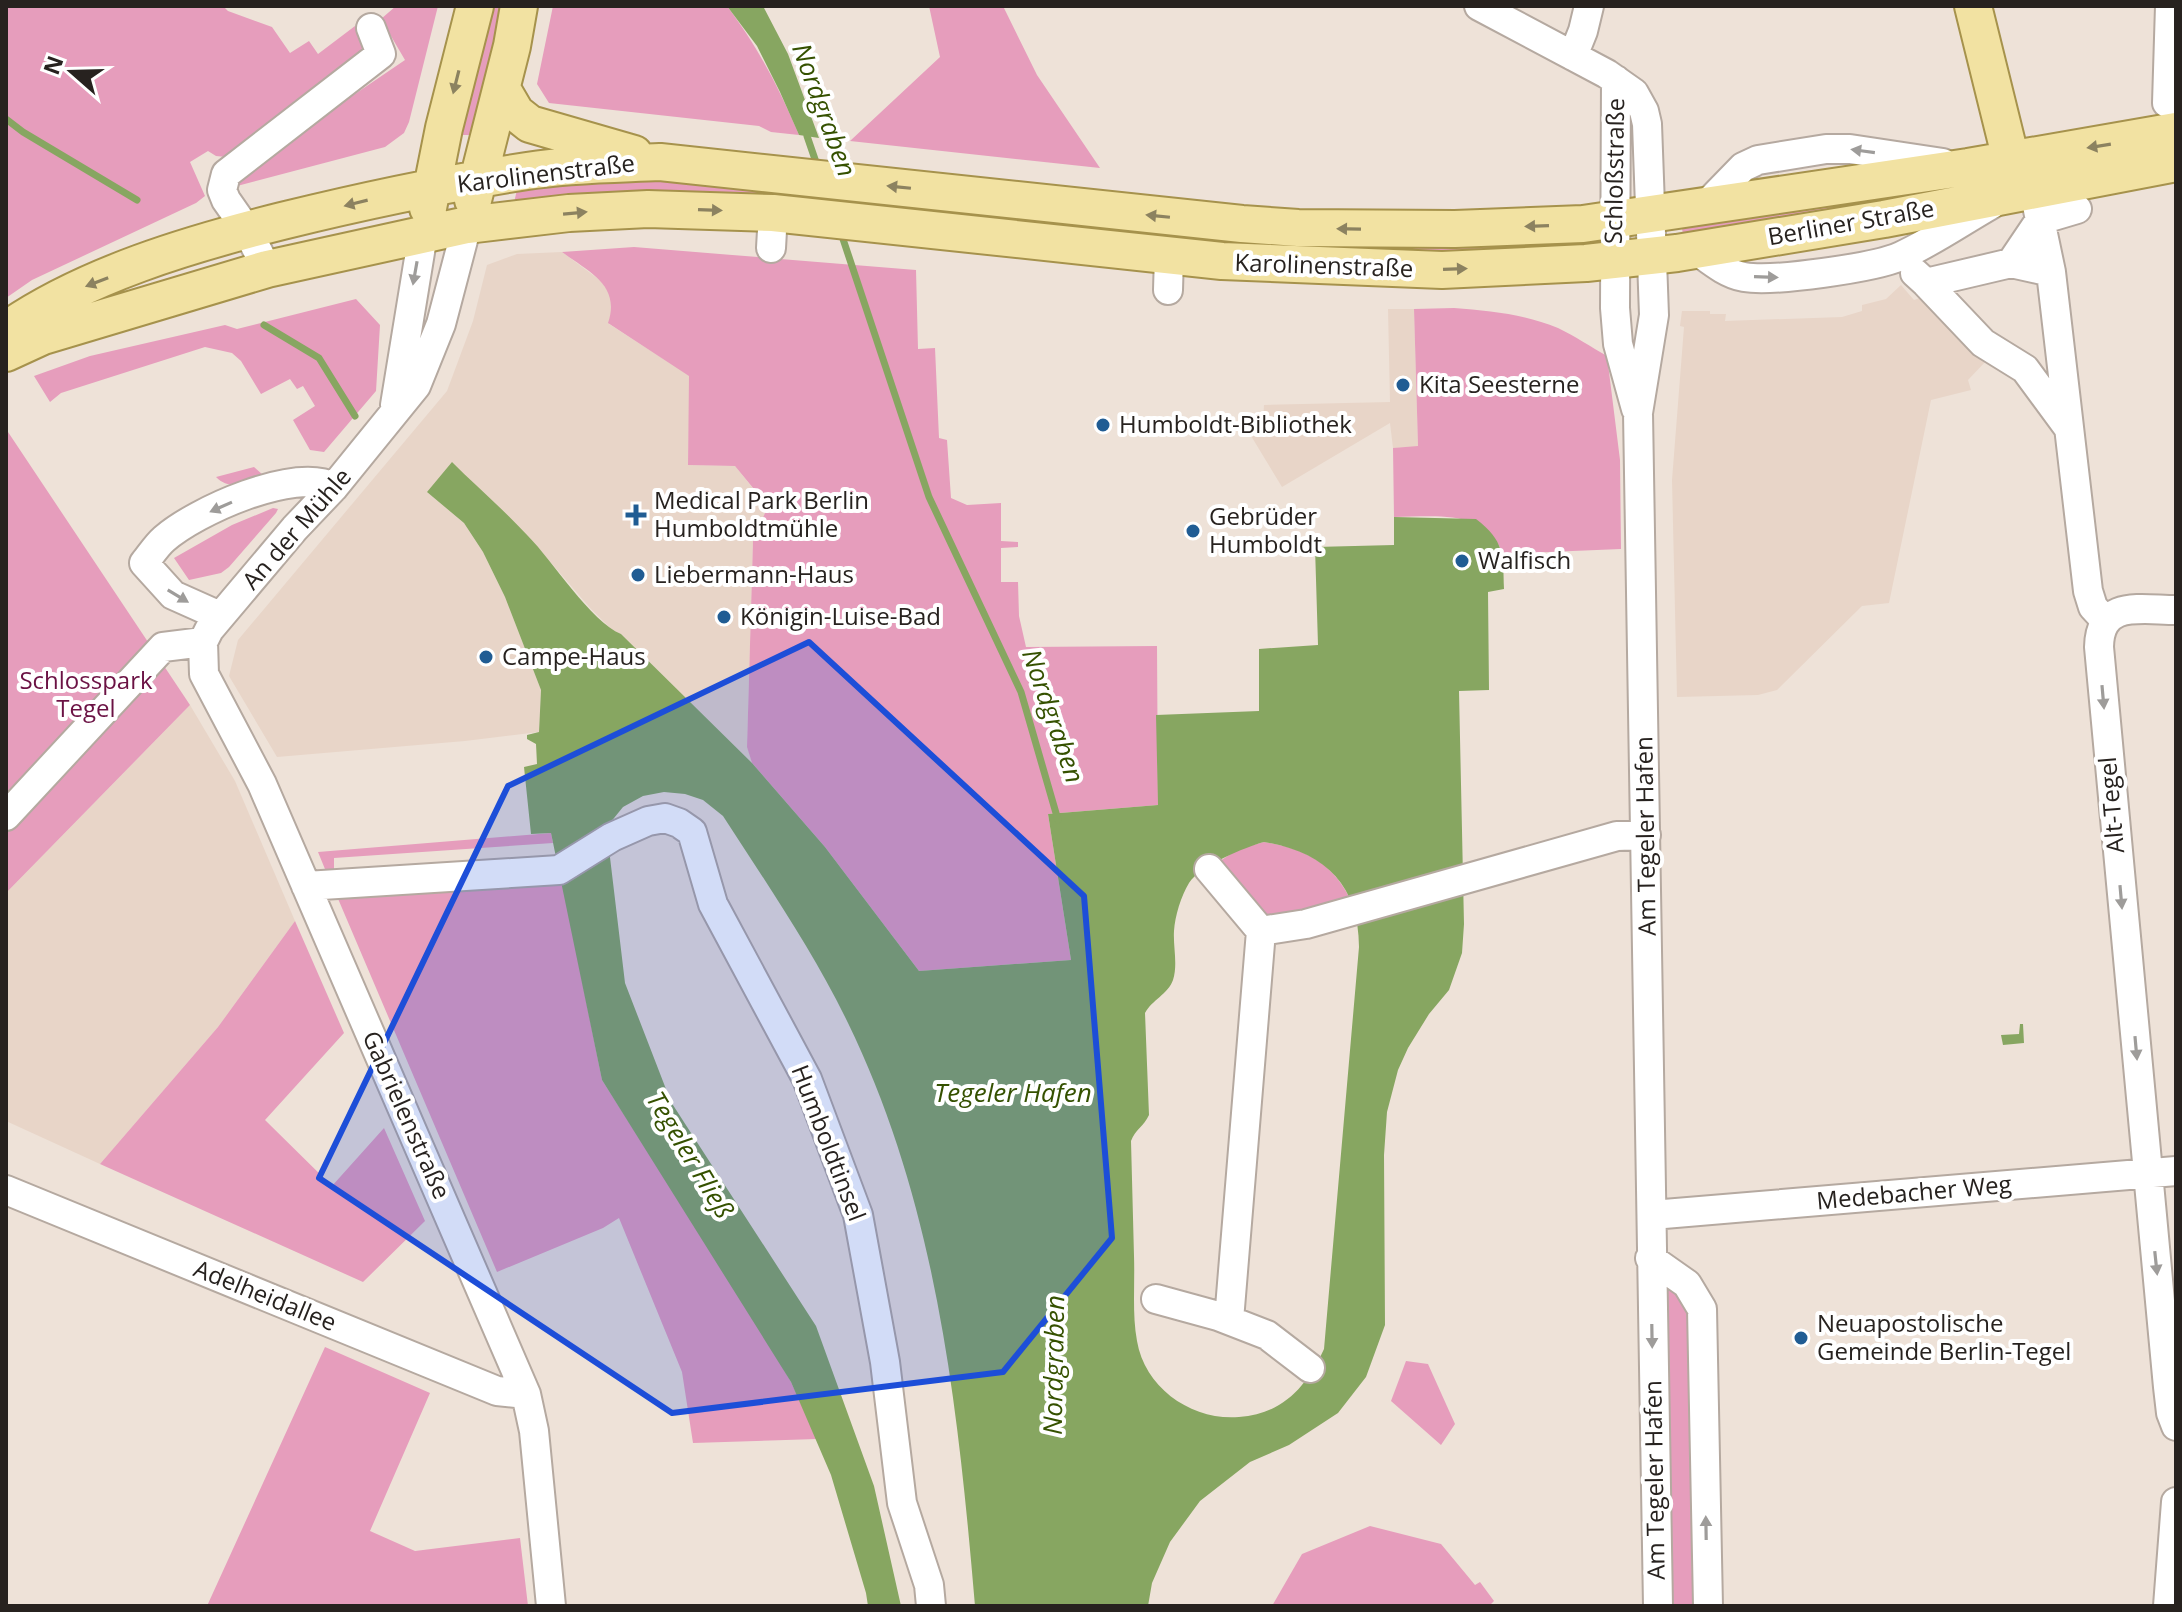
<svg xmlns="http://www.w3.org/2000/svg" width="2182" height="1612" viewBox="0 0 2182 1612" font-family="'Open Sans',sans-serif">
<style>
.built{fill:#e8d5c8}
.green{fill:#e69dbc}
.water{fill:#87a661;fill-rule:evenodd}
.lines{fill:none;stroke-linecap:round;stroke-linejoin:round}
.stream{stroke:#87a661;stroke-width:7}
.minor-casing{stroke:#b5a9a0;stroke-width:32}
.major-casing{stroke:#a6924c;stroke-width:40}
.minor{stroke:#fff;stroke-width:28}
.major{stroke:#f2e2a2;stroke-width:36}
.oneway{fill:#8c8260}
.oneway2{fill:#9e9c9a}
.marked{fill:#1d4ed8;fill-opacity:0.2;stroke:#1d4ed8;stroke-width:6;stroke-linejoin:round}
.poi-dot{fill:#205c93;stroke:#fff;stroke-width:3}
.labels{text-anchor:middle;stroke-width:8;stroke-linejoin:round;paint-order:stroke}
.street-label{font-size:24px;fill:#27221f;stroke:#fff}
.poi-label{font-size:24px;fill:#27221f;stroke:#fff;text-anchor:start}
.park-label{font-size:24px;fill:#6b1244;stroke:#fff}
.water-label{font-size:26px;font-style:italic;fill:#355100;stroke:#fff}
</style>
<rect width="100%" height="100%" fill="#eee2d8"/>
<!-- built -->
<path class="built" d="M 562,252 L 601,281 L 611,295 L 612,312 L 609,324 L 690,376 L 688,465 L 735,466 L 768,507 L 753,541 L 747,746 L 752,763 L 621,634 L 613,631 L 590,608 L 528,536 L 427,492 L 464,523 L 483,552 L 505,597 L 541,690 L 539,732 L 465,741 L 277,757 L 229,676 L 238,640 L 447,391 L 473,321 L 487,265 L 517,254 Z
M 1901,285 L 1914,300 L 1928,295 L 1987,360 L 1968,380 L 1971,390 L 1931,400 L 1889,603 L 1862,606 L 1777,690 L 1758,695 L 1677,697 L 1672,480 L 1684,327 L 1680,326 L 1682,311 L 1710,311 L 1710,314 L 1726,314 L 1725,321 L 1842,317 L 1862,311 L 1862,305 L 1886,299 Z
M 1388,309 L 1414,309 L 1418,447 L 1393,448 L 1390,423 L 1282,487 L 1242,421 L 1263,421 L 1264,405 L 1390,402 Z
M 190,705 L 235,781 L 295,921 L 218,1027 L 100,1164 L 6,1121 L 6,893 Z"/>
<!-- green -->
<path class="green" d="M 6,6 L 223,6 L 228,11 L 272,27 L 290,53 L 309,41 L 318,54 L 355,26 L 369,54 L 226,157 L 216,156 L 208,151 L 190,162 L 205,196 L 196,203 L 32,280 L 6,298 Z
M 396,6 L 438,6 L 409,122 L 404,133 L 385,147 L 237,186 L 237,176 L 245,169 L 405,60 L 381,19 Z
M 490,6 L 507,6 L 471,135 L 458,135 Z
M 553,6 L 727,6 C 759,49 778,86 799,135 L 771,132 L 759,126 L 549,103 L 537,84 Z
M 929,6 L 1003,6 L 1037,75 L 1100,168 L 850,141 L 940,57 Z
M 619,176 L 801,192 L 804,200 L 725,193 L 673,192 L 514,203 L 518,185 Z
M 1991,177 L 1997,183 L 1683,235 L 1682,228 Z
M 853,198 L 1008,216 L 1008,221 L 852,205 Z
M 1071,224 L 1576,240 L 1576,246 L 1450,253 L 1208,244 L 1072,228 Z
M 634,247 L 916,270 L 918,349 L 935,348 L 939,438 L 947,440 L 951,498 L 967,505 L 1001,503 L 1001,541 L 1018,542 L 1018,547 L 1001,548 L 1001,582 L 1018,582 L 1019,616 L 1026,647 L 1157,646 L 1158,805 L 1048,814 L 1071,960 L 919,971 L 825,847 L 752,763 L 747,747 L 753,541 L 768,506 L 735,466 L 688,465 L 689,376 L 608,323 C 621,285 589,272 562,252 Z
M 356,299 L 380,325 L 376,391 L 324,452 L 310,450 L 293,420 L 315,406 L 303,386 L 297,389 L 290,379 L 261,394 L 241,361 L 232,353 L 205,347 L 61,393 L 50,402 L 34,376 L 90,356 L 225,325 L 237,329 Z
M 1454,308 C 1490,311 1525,314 1558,328 C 1575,336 1591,347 1607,356 L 1620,460 L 1621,549 L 1503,554 C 1485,508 1435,517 1394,517 L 1393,448 L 1418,446 L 1414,309 Z
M 6,429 L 190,705 L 6,893 Z
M 254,467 L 263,475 L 261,480 C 246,484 228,490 216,477 Z
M 273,508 L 278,509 L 276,513 L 229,567 L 221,573 L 189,580 L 174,558 L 232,525 Z
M 551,833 L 553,843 L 334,858 L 334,874 L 327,874 L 318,852 Z
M 1264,842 C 1306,849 1334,863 1352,903 L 1259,918 L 1214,865 L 1238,849 Z
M 562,880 L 602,1080 L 760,1328 L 791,1382 L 817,1439 L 693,1443 L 682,1372 L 619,1218 L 603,1228 L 497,1272 L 336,894 Z
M 295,921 L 344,1033 L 265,1120 L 332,1186 L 384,1128 L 425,1221 L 363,1282 L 100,1164 L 218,1027 Z
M 1672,1285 L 1693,1315 L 1688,1324 L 1691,1519 L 1698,1526 L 1699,1540 L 1691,1547 L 1693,1606 L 1673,1606 L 1667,1316 L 1660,1308 L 1662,1288 Z
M 325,1347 L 430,1393 L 370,1531 L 415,1551 L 520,1538 L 528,1606 L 207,1606 Z
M 1406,1361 L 1428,1364 L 1455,1424 L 1441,1445 L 1391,1401 Z
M 1370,1526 L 1441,1544 L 1475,1585 L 1480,1582 L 1494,1601 L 1489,1606 L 1272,1606 L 1302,1554 Z"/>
<!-- water -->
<path class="water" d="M 727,6 L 763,6 L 788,54 L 819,138 L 799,135 L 780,92 L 757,46 Z
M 452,462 C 477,487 504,510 528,536 C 552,560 591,622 621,634 L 752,763 L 825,847 L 919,971 L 1071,960 L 1048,814 L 1158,805 L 1156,715 L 1259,711 L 1259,649 L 1318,645 L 1315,547 L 1394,545 L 1394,517 L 1476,519 C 1505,541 1503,555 1504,589 L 1488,592 L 1489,690 L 1459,691 L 1464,924 L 1462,953 L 1449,990 L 1429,1014 L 1408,1048 L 1398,1070 L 1387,1112 L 1384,1155 L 1385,1325 L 1366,1377 L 1338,1413 L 1289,1445 L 1250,1462 L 1200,1501 L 1170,1542 L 1152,1583 L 1148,1606 L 975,1606 C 958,1407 937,1206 848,1023 C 813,951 767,884 723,816 L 703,800 L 685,794 L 664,792 L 643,796 L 623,807 L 610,823 L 609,849 L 625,983 L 671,1102 L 816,1326 L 874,1486 L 901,1606 L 868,1606 L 866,1593 L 831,1475 L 791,1382 L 602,1080 L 551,833 L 531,834 L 524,767 L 537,764 L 536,744 L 527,739 L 527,735 L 539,732 L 541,690 L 505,597 L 483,552 L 464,523 L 427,492 ZM 1264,842 C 1324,852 1359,884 1359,947 L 1324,1349 C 1307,1386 1283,1414 1239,1417 C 1193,1421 1145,1389 1137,1341 C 1132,1314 1135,1284 1134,1256 C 1133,1218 1132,1179 1131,1141 C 1135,1130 1144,1126 1149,1115 L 1145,1013 C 1152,1000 1168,994 1173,980 C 1178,964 1173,947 1174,931 C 1175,916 1181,896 1189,883 C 1200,866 1245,847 1264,842 Z
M 2020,1024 L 2023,1024 L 2024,1043 L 2003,1045 L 2001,1035 L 2019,1034 Z"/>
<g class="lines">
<!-- stream -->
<path class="stream" d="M 6,119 L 23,132 L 137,200
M 807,136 L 818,168
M 841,233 L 929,497 L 1021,692 L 1058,820
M 264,325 L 319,358 L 355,416"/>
<defs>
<path id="minor" d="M 1479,6 L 1607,74 L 1634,93 L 1644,111 L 1647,124 L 1654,315 L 1638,413 L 1658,1606
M 1573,56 L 1583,31 L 1589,6
M 1616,80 L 1615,308 L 1618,344 L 1636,409
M 2167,103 L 2170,6
M 2034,191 L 2051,272 L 2088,591 L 2093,607 L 2105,620
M 1707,204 L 1743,167 L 1758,160 L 1826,149 L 1850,149 L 1943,163
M 467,225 L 441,324 L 416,386 L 334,487 L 295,528 L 209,630 L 203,642 L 204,674 L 262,784 L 526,1394 L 534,1431 L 551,1606
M 771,248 L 773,213
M 1696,250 C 1710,260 1726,274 1744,277 C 1773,282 1874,268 1901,256 C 1932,242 1962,221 1992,204
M 2011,263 L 2040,220 L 2077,209
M 267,269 L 247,230 L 226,200 L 222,190 L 226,174 L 381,54 L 371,28
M 1915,273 L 1926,283 L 2011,263 L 2051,272
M 1926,283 L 1983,343 L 2025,369 L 2067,426
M 1168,290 L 1169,256
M 395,405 L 423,234
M 2176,610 C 2141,610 2100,599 2099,647 L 2168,1387 L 2171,1413 L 2176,1426
M 220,616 L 173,595 L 144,563 C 150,556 156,546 164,539 C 196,511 294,467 334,487
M 6,816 L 163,647 L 203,642
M 1209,869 L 1261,931 L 1229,1320
M 306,886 L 559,870 L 612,837 L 648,821 L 665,818 L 679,823 L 692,832 L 713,904 L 807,1079 L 858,1215 L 885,1362 L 902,1503 L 929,1585 L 931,1606
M 1261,931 L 1306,924 L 1617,836 L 1646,835
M 6,1190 L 497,1391 L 526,1394
M 1652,1215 L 2176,1171
M 1650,1258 L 1687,1284 L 1702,1309 L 1708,1606
M 1156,1299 L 1218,1316 L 1267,1335 L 1310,1368
M 2168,1606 L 2176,1502"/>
<path id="major" d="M 1973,6 L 2017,184
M 502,89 L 516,113 L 530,124 L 634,154
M 473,200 L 512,46 L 519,6
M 428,208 L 444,128 L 475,6
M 6,330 C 85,275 190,244 282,221 C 363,201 444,184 527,171 C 571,164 616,164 660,162 L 1242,224 L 1298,228 L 1455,229 L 1583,224 L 1968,167 L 2176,131
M 6,353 L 43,336 L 267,269 L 467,225 L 569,213 L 648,209 L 773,213 L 1222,261 L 1442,270 L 1586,263 L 1677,253 L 1884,219 L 2176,163"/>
</defs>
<!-- minor casing -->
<use href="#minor" class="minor-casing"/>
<!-- major casing -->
<use href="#major" class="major-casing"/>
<!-- minor -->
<use href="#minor" class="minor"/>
<!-- major -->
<use href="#major" class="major"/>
</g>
<!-- one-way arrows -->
<defs><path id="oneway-solid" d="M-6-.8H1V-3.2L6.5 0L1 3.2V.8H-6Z" transform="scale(2)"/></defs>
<g class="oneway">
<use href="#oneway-solid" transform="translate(456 82) rotate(104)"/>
<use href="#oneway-solid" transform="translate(2099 146) rotate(171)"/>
<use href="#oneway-solid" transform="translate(899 187) rotate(-174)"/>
<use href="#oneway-solid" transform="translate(356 203) rotate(166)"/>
<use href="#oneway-solid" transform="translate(710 210) rotate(2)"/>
<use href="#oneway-solid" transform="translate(575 213) rotate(-5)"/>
<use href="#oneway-solid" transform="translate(1158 216) rotate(-174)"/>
<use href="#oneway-solid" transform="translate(1537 226) rotate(178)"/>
<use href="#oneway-solid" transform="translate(1349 229) rotate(-179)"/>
<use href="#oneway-solid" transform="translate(1455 269) rotate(-2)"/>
<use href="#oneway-solid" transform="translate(97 282) rotate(159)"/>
</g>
<g class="oneway2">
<use href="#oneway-solid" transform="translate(1863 151) rotate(-172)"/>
<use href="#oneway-solid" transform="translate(415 273) rotate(100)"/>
<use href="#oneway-solid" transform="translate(1766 277) rotate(2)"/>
<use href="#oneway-solid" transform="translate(221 507) rotate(156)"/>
<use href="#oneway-solid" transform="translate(178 596) rotate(31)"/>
<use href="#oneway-solid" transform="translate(2103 697) rotate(85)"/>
<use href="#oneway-solid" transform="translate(2121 897) rotate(85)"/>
<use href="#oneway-solid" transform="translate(2136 1048) rotate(85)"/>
<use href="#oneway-solid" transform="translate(2156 1263) rotate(84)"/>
<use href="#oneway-solid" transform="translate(1652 1336) rotate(89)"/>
<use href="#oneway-solid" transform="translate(1706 1528) rotate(-91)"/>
</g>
<!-- marked area -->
<path class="marked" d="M 809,642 L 1084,896 L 1112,1238 L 1003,1372 L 672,1413 L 319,1178 L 508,786 Z"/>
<!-- markers -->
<g class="poi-dot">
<circle cx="1403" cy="385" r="8"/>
<circle cx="1103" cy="425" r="8"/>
<path d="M632 503h8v8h8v8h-8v8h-8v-8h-8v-8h8z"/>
<circle cx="1193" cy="531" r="8"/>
<circle cx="1462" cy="561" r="8"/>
<circle cx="638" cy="575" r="8"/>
<circle cx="724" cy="617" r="8"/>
<circle cx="486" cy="657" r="8"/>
<circle cx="1801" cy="1338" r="8"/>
</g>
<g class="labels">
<!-- street labels -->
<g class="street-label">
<text transform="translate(1615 171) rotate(-89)" y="8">Schloßstraße</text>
<text transform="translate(546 174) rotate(-7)" y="8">Karolinenstraße</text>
<text transform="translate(1851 223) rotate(-10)" y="8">Berliner Straße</text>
<text transform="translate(1324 266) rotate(2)" y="8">Karolinenstraße</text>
<text transform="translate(297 529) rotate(-49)" y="8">An der Mühle</text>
<text transform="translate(2112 805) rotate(-95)" y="8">Alt-Tegel</text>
<text transform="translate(1646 836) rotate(-91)" y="8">Am Tegeler Hafen</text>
<text transform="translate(406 1115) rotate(66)" y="8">Gabrielenstraße</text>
<text transform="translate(828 1143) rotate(69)" y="8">Humboldtinsel</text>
<text transform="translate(1914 1193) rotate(-5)" y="8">Medebacher Weg</text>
<text transform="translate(265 1296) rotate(22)" y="8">Adelheidallee</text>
<text transform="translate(1655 1480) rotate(-91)" y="8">Am Tegeler Hafen</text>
</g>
<!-- poi labels -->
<g class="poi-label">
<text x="1419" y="393">Kita Seesterne</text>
<text x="1119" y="433">Humboldt-Bibliothek</text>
<text x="654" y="509">Medical Park Berlin<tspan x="654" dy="28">Humboldtmühle</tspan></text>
<text x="1209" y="525">Gebrüder<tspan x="1209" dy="28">Humboldt</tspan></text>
<text x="1478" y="569">Walfisch</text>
<text x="654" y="583">Liebermann-Haus</text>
<text x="740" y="625">Königin-Luise-Bad</text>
<text x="502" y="665">Campe-Haus</text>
<text x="1817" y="1332">Neuapostolische<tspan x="1817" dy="28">Gemeinde Berlin-Tegel</tspan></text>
</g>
<!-- park labels -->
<g class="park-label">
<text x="86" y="689">Schlosspark<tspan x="86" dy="28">Tegel</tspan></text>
</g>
<!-- water labels -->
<g class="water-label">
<text transform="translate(824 110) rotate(70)" y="9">Nordgraben</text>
<text transform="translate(1053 716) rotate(71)" y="9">Nordgraben</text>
<text x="1013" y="1102">Tegeler Hafen</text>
<text transform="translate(690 1155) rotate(59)" y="9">Tegeler Fließ</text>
<text transform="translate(1054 1365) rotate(-89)" y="9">Nordgraben</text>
</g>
</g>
<!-- border -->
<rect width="2182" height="1612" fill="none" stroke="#27221f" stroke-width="16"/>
<!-- north arrow -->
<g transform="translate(72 72) rotate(290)" stroke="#ffffff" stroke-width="6" paint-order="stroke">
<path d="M0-6L14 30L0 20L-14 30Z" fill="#27221f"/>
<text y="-12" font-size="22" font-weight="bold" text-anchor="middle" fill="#27221f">N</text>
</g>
</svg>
